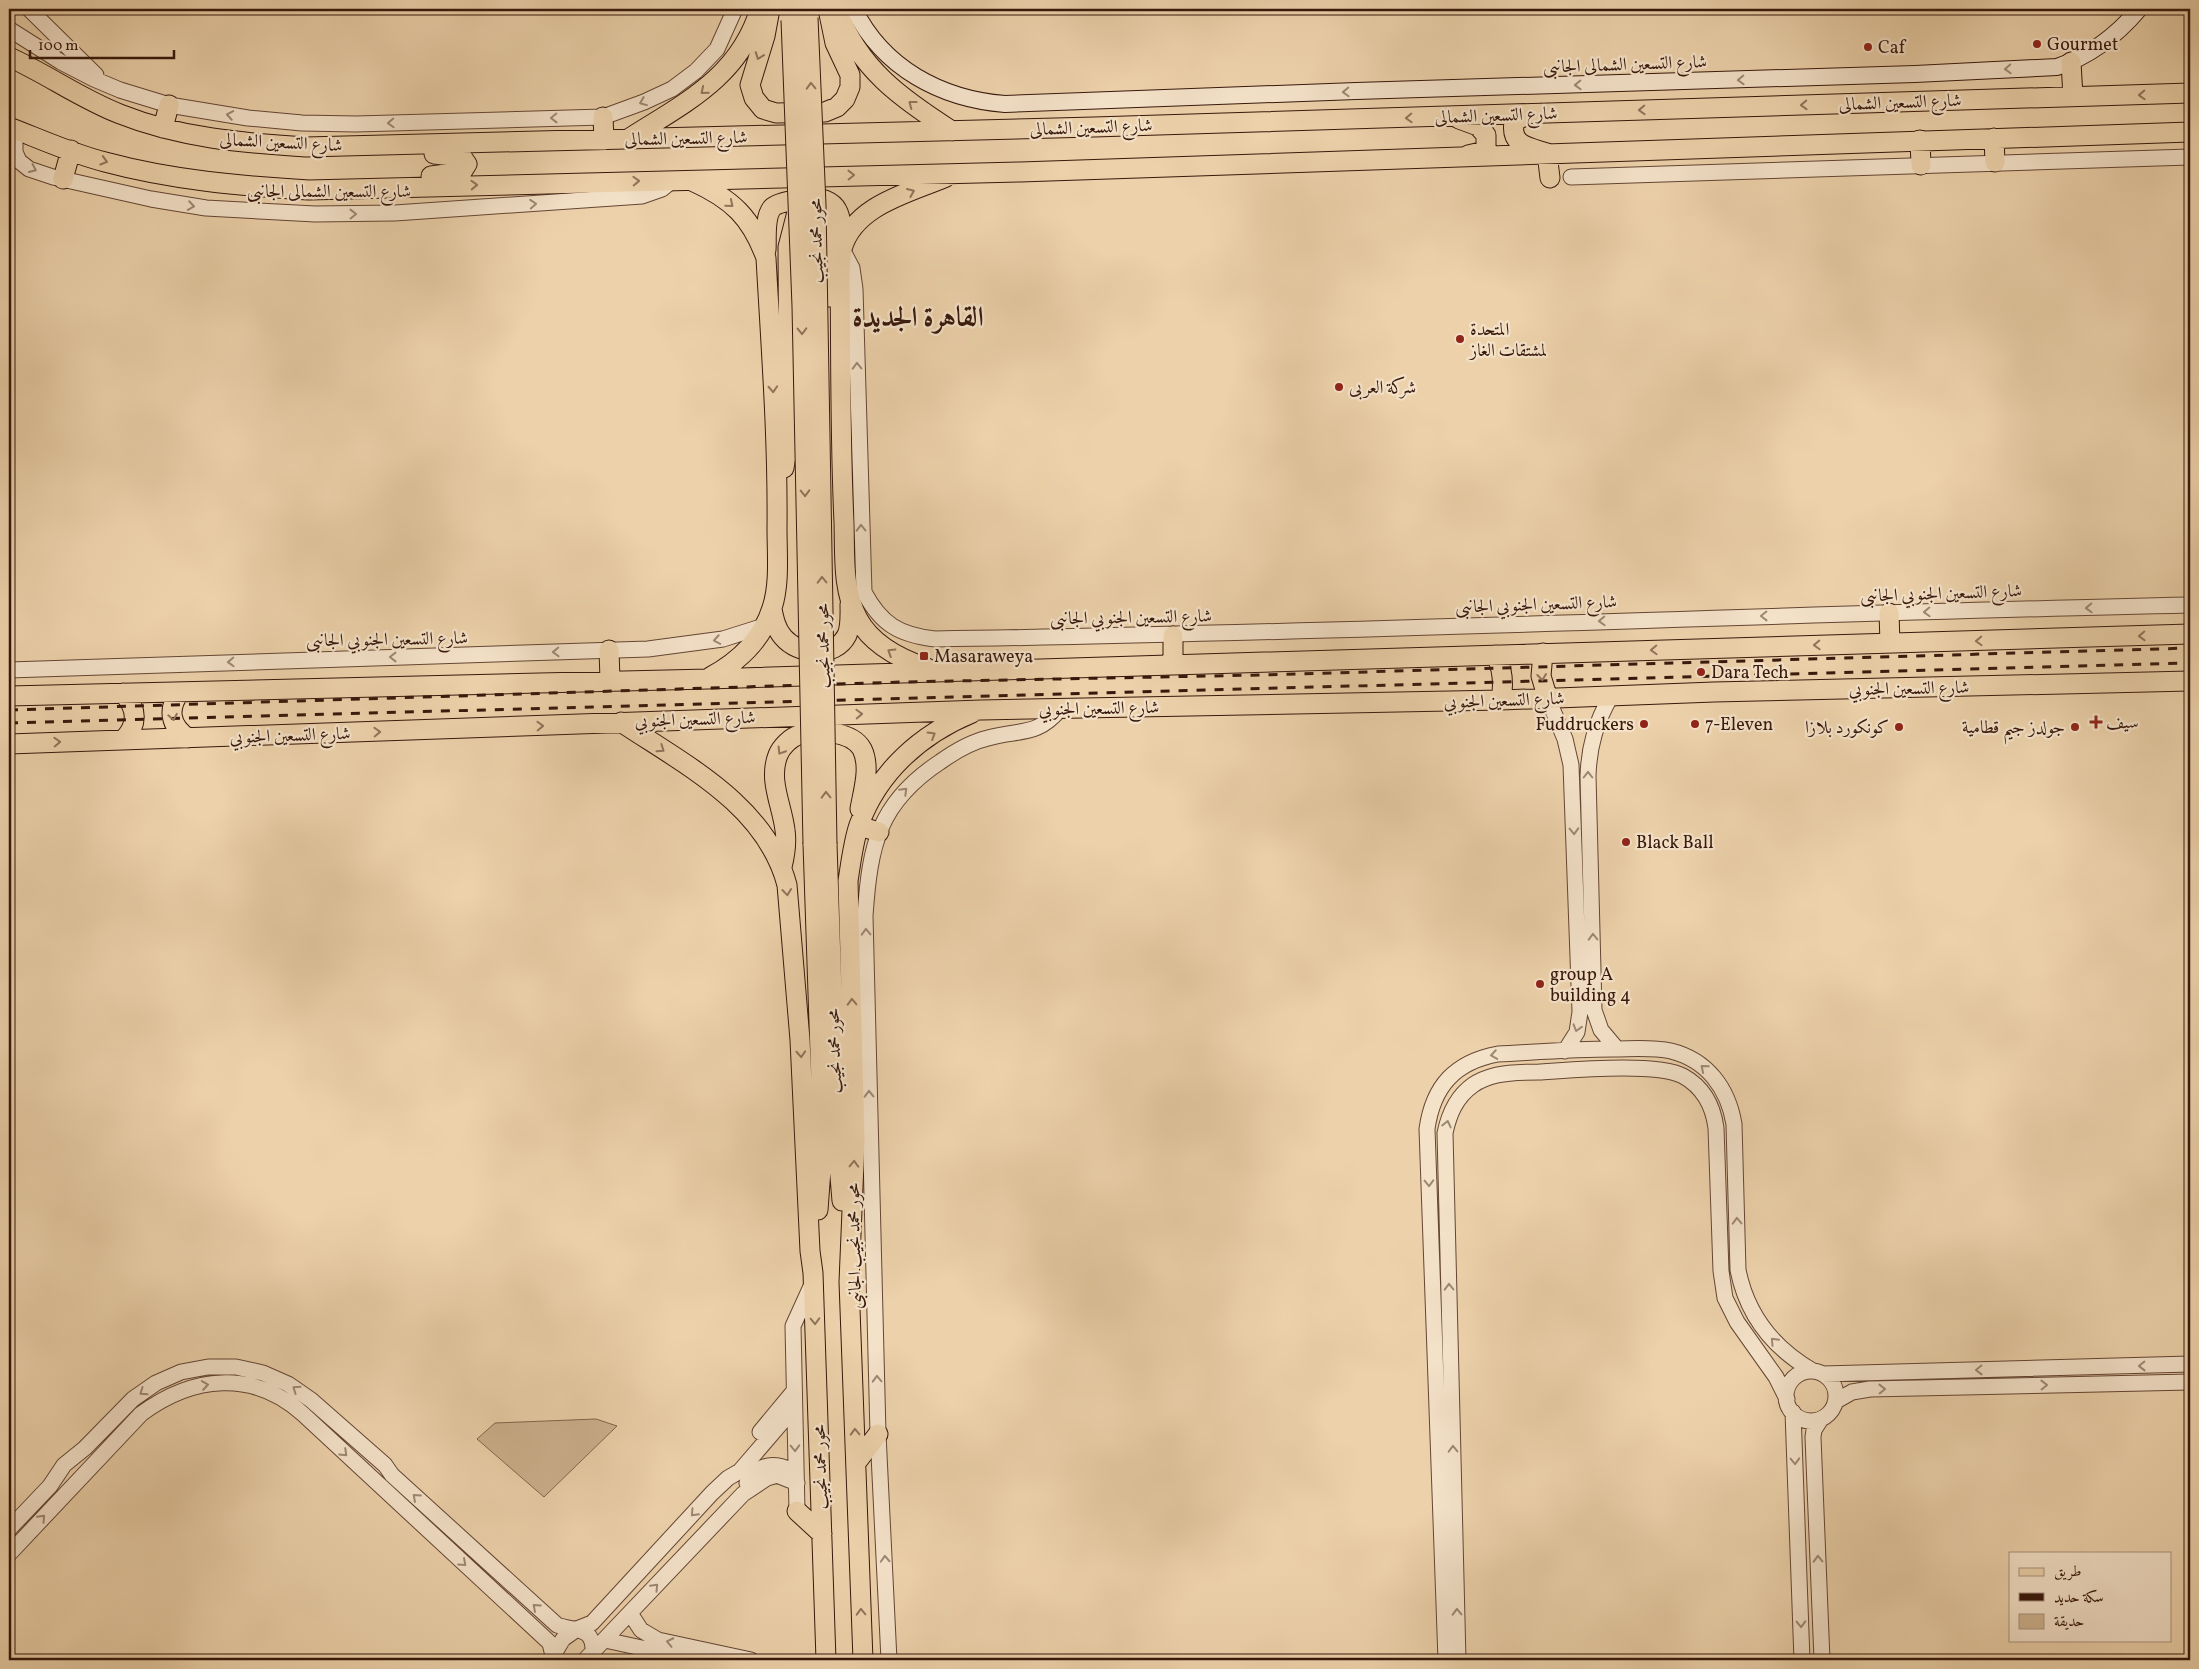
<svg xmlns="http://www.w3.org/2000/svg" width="2199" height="1669" viewBox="0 0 2199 1669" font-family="Vollkorn,Amiri,serif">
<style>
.green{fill:#cdb28f;stroke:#82654e}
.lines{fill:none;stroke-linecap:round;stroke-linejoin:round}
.tertiary-casing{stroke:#644634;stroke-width:17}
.secondary-casing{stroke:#37180c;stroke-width:18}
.primary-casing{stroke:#37180c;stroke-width:21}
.tertiary{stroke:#f3e1c8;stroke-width:15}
.secondary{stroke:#f3e1c8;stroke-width:16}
.primary{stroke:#ecd1aa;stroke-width:19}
.rail{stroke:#37180c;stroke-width:3;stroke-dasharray:9 9;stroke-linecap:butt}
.primary-bridge-casing{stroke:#37180c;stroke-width:21;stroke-linecap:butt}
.primary-bridge{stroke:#ecd1aa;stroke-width:19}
.oneway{stroke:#92745b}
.oneway2{stroke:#9e8773}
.poi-dot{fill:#8f2418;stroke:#f3e1c8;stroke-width:2}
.labels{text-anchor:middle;stroke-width:4.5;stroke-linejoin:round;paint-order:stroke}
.poi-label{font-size:18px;fill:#37180c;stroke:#f3e1c8;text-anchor:start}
.street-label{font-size:18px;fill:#37180c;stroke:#f3e1c8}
.town-label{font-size:28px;font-weight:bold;fill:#37180c;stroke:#f3e1c8}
</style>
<rect width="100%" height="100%" fill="#ecd1aa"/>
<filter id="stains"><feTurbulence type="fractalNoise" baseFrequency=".004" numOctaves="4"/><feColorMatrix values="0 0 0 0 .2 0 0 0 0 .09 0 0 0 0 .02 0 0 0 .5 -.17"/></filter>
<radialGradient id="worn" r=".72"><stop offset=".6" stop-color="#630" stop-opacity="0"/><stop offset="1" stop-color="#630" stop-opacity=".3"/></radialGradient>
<!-- green -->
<path class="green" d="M 596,1419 L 617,1426 L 544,1497 L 477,1439 L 495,1423 Z"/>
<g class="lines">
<defs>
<path id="tertiary" d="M 29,9 L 96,75
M 9,29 L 61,62 L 94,79 L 120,90 L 169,105 L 248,118 L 302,123 L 356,124 L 603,117 L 644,102 L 672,89 L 696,71 L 717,49 L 735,9
M 15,129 L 15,152 L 19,161 L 29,169 L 53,177 L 151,199 L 206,208 L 315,214 L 395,213 L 642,196 L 662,189 L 673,180
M 1571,177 L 2190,157
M 842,249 L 852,268 L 855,289 L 864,592 C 881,624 899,635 935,639 C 1353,633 1772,614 2190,605
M 9,670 L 648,649 L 723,639 L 764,626
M 1611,696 C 1596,722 1589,746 1588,776 L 1594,1010 L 1601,1030 L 1617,1049
M 1548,699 L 1565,739 L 1571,765 L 1580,1012 L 1577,1032 L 1565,1051
M1786 1396a25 25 0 1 1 50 0a25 25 0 1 1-50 0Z
M 1823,1374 L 2190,1364
M 1836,1401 L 1852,1392 L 1870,1389 L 2190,1382
M 1793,1412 L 1802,1660
M 1821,1419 L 1814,1430 L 1813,1437 L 1822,1660
M 760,1432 L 794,1391
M 747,1483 C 758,1464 773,1462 791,1470
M 797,1511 L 793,1326 L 813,1282
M 9,1529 L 50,1486 L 64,1465 L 85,1448 L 133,1399 L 156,1383 L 181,1372 L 208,1367 L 236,1367 L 263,1373 L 288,1384 L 311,1400 L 385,1465 L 392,1475 L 557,1625 C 574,1632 594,1625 593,1652
M 9,1554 L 141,1414 C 192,1376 253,1369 303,1414 L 550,1643 L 554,1660
M 630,1613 L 641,1630 L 658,1640 L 751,1660
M 605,1640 L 697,1660
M 551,1659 L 563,1639 L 577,1629 L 592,1623 L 712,1493 L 728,1478 L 740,1471 L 794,1408
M 585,1660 L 743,1494 L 767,1478 L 777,1475 L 797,1483
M 889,1660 L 878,1434 L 865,916 C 870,845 878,803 940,762 C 954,752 971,742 988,738 C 1019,729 1037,737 1060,709
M 1446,1660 L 1427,1129 C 1433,1086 1455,1062 1498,1054 C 1536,1052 1575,1049 1613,1049 C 1632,1049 1652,1047 1671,1051 C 1707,1060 1728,1088 1734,1124 L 1738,1270 C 1747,1315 1773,1348 1813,1371
M 1458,1660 L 1445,1133 C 1449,1114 1456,1097 1473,1085 C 1480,1080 1489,1077 1497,1075 C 1510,1072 1525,1072 1539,1072 C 1571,1070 1657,1062 1683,1076 C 1703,1087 1713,1105 1716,1128 L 1721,1271 L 1725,1298 L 1737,1322 L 1776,1377 L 1787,1399"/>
<path id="secondary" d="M 854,9 C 883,68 941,99 1005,104 L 1356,91 L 1915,74 L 2057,67 C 2090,56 2117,35 2139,9"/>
<path id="primary" d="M 770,9 L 765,36 L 750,85 L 754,98 L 763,109 L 776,113 L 825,112 L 837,107 L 845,99 L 850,87 L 850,75 L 835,43 L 828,9
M 837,10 C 859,69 902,99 952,131
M 9,57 C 47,74 81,99 120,114 C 180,138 243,143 306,147 L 1094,127 L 2190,93
M 2071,62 L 2073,97
M 1528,114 L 1514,122 C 1510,146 1529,147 1547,153 L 1550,178
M 603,117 L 604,140
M 1459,119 L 1478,126 L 1486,135 L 1486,147 L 1481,152 L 1468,155
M 9,127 C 40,139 73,154 105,162 C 172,180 240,186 309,190 L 1020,172 L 2190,132
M 163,128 L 169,105
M 1994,138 L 1995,162
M 628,139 C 684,103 739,78 760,9
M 1920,140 L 1921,165
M 431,176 L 462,172 L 467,164 L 462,157 L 434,154
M 63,179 L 71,150
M 692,181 C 732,199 751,217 766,258 C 771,348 778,439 777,529 C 777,554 780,584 772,608 C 762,640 738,662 710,677
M 822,218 L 826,246 L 828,297
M 766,250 C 767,238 764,218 772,208 C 779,200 815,197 825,200 C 830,202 835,206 837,210 C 843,221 841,237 842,249
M 784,468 L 789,438 L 788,247 L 797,212
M 772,609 C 774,619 776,629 783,637 C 798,655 835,659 847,635 C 851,626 850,614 850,604
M 1889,613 L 1890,643
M 1173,636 L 1173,665
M 609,650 L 610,680
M 1543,653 L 1541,676 L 1548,699
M 1496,655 C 1503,670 1504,684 1501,700
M 927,668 C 900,659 872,645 858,619 C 842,590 845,554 844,522 C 840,439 841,356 840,273 C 841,265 840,257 842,249 C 854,205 909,193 946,177
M 180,692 C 167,709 170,726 188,738
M 9,696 L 708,679 L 2190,634
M 621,722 C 685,765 766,805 787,885 L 800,1040 L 810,1251 L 813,1273 L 826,1660
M 123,740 C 138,725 138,709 123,693
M 9,744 L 981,710 L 1501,700 L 1714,692 L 2190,681
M 859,826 L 879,832
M 813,844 L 823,1142 L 818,1210
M 827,844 L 837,1140 L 842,1201
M 782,867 C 785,855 787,843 785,830 C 782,805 768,780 778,755 C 781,747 791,737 799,735 C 817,729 852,731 862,749 C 871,767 863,791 860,809
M 856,1463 L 878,1434
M 797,1511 L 822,1534
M 863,1660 L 849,1282 L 855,1139 L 848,881 C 851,862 853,843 859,825 C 878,772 921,734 972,713"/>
</defs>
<!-- tertiary casing -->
<use href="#tertiary" class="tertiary-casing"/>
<!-- secondary casing -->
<use href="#secondary" class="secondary-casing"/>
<!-- primary casing -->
<use href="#primary" class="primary-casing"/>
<!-- tertiary -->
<use href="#tertiary" class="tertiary"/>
<!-- secondary -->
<use href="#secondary" class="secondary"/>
<!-- primary -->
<use href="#primary" class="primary"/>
<!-- rail -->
<path class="rail" d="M 9,710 L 903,682 L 1260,675 L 2190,648
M 9,723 L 2190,663"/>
<defs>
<path id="primary-bridge" d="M 808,18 L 816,205 L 827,844
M 791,20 L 802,306 L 813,844"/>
</defs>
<!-- primary-bridge casing -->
<use href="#primary-bridge" class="primary-bridge-casing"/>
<!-- primary-bridge -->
<use href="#primary-bridge" class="primary-bridge"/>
</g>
<!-- one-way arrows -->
<defs><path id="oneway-chevron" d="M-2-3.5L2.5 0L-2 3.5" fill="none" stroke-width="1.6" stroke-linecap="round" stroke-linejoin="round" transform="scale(1.25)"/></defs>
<g class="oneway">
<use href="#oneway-chevron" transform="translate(759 56) rotate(110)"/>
<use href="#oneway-chevron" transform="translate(811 86) rotate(-92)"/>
<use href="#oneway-chevron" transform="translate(704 91) rotate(140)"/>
<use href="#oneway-chevron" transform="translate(2142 95) rotate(178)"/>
<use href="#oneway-chevron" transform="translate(912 104) rotate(-143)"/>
<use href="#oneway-chevron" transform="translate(1804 105) rotate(178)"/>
<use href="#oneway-chevron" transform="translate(1642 110) rotate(178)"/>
<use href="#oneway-chevron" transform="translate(1409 118) rotate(178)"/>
<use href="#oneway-chevron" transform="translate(104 161) rotate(16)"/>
<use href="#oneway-chevron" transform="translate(851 175) rotate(-1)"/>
<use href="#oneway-chevron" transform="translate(636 181) rotate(-2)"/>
<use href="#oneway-chevron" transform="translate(474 185) rotate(-2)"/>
<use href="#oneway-chevron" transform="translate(911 192) rotate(-23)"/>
<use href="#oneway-chevron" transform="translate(730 204) rotate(40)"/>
<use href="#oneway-chevron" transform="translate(802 331) rotate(89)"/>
<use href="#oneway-chevron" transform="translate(773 389) rotate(87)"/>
<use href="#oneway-chevron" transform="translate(805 493) rotate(89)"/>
<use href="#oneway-chevron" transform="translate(822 580) rotate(-91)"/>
<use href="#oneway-chevron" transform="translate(2142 636) rotate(178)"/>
<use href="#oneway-chevron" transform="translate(1979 641) rotate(178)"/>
<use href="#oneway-chevron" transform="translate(1817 645) rotate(178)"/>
<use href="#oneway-chevron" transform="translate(1654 650) rotate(178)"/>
<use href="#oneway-chevron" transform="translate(891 652) rotate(-148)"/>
<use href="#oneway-chevron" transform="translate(1542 677) rotate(83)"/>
<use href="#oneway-chevron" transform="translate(859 714) rotate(-2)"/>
<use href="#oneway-chevron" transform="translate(173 717) rotate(80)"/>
<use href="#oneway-chevron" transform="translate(540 726) rotate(-2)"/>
<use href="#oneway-chevron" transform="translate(377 732) rotate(-2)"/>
<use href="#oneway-chevron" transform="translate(932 735) rotate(-31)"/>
<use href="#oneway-chevron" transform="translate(57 742) rotate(-2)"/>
<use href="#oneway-chevron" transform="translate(661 749) rotate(34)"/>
<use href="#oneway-chevron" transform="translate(781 751) rotate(122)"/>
<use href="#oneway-chevron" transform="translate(826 795) rotate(-91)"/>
<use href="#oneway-chevron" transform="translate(787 892) rotate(84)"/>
<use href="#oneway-chevron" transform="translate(852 1002) rotate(-92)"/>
<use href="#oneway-chevron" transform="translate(801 1054) rotate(87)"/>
<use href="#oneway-chevron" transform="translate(854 1164) rotate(-88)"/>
<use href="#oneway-chevron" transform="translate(815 1321) rotate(88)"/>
<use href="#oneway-chevron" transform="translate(855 1432) rotate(-92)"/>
<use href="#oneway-chevron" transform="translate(861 1612) rotate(-92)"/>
</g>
<g class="oneway2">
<use href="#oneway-chevron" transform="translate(2008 69) rotate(177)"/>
<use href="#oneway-chevron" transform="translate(1741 80) rotate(178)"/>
<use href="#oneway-chevron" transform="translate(1578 85) rotate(178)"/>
<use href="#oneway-chevron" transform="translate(1346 92) rotate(178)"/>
<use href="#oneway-chevron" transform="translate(643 102) rotate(158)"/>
<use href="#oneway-chevron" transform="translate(230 115) rotate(-170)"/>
<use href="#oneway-chevron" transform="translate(554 118) rotate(179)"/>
<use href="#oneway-chevron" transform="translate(391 123) rotate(178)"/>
<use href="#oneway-chevron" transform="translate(33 169) rotate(24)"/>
<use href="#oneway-chevron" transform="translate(533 204) rotate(-4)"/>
<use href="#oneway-chevron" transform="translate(191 206) rotate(9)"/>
<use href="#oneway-chevron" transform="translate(353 214) rotate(-1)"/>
<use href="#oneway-chevron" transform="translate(857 366) rotate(-91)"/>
<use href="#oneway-chevron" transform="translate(861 528) rotate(-91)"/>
<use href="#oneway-chevron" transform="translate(2089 608) rotate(178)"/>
<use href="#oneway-chevron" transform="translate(1927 612) rotate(178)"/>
<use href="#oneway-chevron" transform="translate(1764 616) rotate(179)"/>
<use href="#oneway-chevron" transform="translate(1602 621) rotate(178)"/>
<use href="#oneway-chevron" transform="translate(717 640) rotate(170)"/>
<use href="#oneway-chevron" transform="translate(556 652) rotate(178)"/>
<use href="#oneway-chevron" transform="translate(393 657) rotate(-180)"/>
<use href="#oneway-chevron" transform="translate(231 662) rotate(178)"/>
<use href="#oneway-chevron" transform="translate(1588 775) rotate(-90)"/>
<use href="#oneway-chevron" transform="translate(904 791) rotate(-45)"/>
<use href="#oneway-chevron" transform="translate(1574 831) rotate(88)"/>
<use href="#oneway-chevron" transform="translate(866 932) rotate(-92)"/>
<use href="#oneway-chevron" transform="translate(1593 937) rotate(-91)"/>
<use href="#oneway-chevron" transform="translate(1577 1028) rotate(107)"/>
<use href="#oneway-chevron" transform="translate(1494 1055) rotate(171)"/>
<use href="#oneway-chevron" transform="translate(1704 1068) rotate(-140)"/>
<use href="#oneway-chevron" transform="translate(869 1094) rotate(-91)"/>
<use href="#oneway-chevron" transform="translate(1447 1124) rotate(-77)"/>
<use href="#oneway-chevron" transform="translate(1429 1183) rotate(88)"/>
<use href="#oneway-chevron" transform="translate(1737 1221) rotate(-92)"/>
<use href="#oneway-chevron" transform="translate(1449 1287) rotate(-91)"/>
<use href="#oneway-chevron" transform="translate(1774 1341) rotate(-133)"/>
<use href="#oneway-chevron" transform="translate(2142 1366) rotate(179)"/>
<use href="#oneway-chevron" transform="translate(1979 1370) rotate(179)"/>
<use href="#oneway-chevron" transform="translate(877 1379) rotate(-92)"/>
<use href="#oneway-chevron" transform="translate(205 1385) rotate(-9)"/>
<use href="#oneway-chevron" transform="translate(2044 1385) rotate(-1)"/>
<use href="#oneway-chevron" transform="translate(296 1389) rotate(-145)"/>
<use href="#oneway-chevron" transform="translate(1882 1389) rotate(-1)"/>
<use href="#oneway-chevron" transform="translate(143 1392) rotate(145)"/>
<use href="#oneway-chevron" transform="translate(795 1448) rotate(88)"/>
<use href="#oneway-chevron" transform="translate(1453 1449) rotate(-91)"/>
<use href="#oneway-chevron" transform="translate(344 1453) rotate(44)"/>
<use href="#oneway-chevron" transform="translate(1795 1461) rotate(88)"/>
<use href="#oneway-chevron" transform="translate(416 1497) rotate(-138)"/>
<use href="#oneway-chevron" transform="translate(694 1513) rotate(133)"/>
<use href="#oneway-chevron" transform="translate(42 1518) rotate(-47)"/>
<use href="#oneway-chevron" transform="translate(885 1559) rotate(-93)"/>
<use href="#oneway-chevron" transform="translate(1818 1559) rotate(-92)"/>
<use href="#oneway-chevron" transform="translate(463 1563) rotate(42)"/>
<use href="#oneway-chevron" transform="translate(655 1587) rotate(-47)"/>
<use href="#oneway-chevron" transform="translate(536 1607) rotate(-138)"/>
<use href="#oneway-chevron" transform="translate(1457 1612) rotate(-91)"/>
<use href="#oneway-chevron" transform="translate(1801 1624) rotate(88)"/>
<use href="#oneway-chevron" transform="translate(670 1642) rotate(-168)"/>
</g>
<!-- markers -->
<g class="poi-dot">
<circle cx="2037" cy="44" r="5"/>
<circle cx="1868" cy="47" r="5"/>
<circle cx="1460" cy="339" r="5"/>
<circle cx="1339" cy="387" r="5"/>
<rect x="919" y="651" width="10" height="10" rx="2.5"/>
<circle cx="1701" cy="672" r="5"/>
<path d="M2093.5 714.5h5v5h5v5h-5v5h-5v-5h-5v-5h5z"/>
<circle cx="1644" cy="724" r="5"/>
<circle cx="1695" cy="724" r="5"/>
<circle cx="1899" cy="727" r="5"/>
<circle cx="2075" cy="727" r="5"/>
<circle cx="1626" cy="842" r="5"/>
<circle cx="1540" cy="984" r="5"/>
</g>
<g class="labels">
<!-- poi labels -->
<g class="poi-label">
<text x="2047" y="50">Gourmet</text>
<text x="1878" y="53">Caf</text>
<text x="1470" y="335">المتحدة<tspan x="1470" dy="21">لمشتقات الغاز</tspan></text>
<text x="1349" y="393">شركة العربى</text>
<text x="934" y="662">Masaraweya</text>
<text x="1711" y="678">Dara Tech</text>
<text x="2106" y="728">سيف</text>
<text x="1634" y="730" text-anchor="end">Fuddruckers</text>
<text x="1705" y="730">7-Eleven</text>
<text x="1889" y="733" text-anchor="end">كونكورد بلازا</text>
<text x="2065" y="733" text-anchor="end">جولدز جيم قطامية</text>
<text x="1636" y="848">Black Ball</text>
<text x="1550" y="980">group A<tspan x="1550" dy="21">building 4</tspan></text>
</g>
<!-- street labels -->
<g class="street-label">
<text transform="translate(1625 64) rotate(-2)" y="6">شارع التسعين الشمالى الجانبى</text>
<text transform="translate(1900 102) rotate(-2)" y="6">شارع التسعين الشمالى</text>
<text transform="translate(1496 115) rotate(-2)" y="6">شارع التسعين الشمالى</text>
<text transform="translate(1091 127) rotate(-2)" y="6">شارع التسعين الشمالى</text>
<text transform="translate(686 138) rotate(-1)" y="6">شارع التسعين الشمالى</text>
<text transform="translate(281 142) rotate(3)" y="6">شارع التسعين الشمالى</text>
<text x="329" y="197">شارع التسعين الشمالى الجانبى</text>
<text transform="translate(816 241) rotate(-91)" y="6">محور محمد نجيب</text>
<text transform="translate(1941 593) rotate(-2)" y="6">شارع التسعين الجنوبي الجانبى</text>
<text transform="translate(1536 604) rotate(-2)" y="6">شارع التسعين الجنوبي الجانبى</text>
<text transform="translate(1131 617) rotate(-1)" y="6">شارع التسعين الجنوبي الجانبى</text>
<text transform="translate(387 639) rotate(-1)" y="6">شارع التسعين الجنوبي الجانبى</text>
<text transform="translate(823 646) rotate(-91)" y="6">محور محمد نجيب</text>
<text transform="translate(1909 688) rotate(-1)" y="6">شارع التسعين الجنوبي</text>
<text transform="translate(1504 700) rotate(-2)" y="6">شارع التسعين الجنوبي</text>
<text transform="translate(1099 708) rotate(-1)" y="6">شارع التسعين الجنوبي</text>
<text transform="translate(695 719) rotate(-2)" y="6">شارع التسعين الجنوبي</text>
<text transform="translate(290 735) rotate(-2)" y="6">شارع التسعين الجنوبي</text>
<text transform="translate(834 1051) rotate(-92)" y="6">محور محمد نجيب</text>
<text transform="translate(854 1246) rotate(-91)" y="6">محور محمد نجيب الجانبى</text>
<text transform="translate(820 1467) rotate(-92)" y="6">محور محمد نجيب</text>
</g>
<!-- town labels -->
<g class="town-label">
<text x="918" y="326">القاهرة الجديدة</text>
</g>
</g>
<!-- margin -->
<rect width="2199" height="1669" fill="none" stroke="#ecd1aa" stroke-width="30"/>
<rect x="10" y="10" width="2179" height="1649" fill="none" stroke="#37180c" stroke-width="2.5"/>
<rect x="15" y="15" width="2169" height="1639" fill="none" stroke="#37180c"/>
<!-- legend -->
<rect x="2009" y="1552" width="162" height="90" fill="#f3e1c8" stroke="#a8917d"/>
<rect x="2019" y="1568" width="25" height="8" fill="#ecd1aa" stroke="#a8917d"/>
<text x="2054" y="1576" font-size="15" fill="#37180c">طريق</text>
<rect x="2019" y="1593" width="25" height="8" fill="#37180c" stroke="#a8917d"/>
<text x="2054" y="1602" font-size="15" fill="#37180c">سكة حديد</text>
<rect x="2019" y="1614" width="25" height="15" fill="#cdb28f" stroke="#a8917d"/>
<text x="2054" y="1626" font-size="15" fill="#37180c">حديقة</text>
<!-- scale -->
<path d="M30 50v8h144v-8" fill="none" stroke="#37180c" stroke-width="2.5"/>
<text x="38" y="50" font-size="15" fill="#37180c" stroke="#f3e1c8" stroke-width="4" paint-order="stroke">100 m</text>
<rect width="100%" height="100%" filter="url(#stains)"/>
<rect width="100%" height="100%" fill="url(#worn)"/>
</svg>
